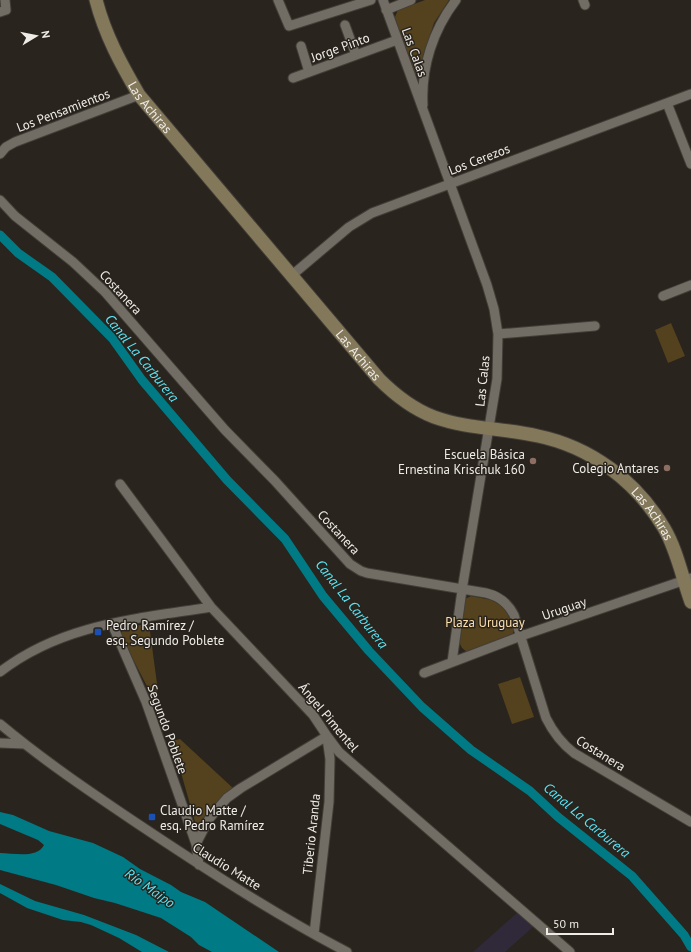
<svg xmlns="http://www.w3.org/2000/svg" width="691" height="952" viewBox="0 0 691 952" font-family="'PT Sans',sans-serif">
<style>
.education{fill:#302939}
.green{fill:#54411d}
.water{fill:#007a85}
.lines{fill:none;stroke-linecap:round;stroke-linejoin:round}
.canal{stroke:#007a85;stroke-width:9}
.street-casing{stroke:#423f38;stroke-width:11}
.secondary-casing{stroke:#423f38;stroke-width:15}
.street{stroke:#726d64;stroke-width:9}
.secondary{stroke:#84785b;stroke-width:13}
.education-dot{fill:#8d6e63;stroke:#29241d;stroke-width:1.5}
.transit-dot{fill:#1a4fb4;stroke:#29241d;stroke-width:1.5}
.labels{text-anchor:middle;stroke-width:3;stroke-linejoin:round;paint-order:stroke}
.street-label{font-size:13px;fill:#efece7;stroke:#29241d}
.poi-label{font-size:13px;fill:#efece7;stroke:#29241d;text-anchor:end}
.park-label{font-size:13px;fill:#fde0ae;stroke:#29241d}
.water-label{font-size:14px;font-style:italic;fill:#5ae5f6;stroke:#29241d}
</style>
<rect width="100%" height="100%" fill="#29241d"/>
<!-- education -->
<path class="education" d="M 518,912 L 533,927 L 505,952 L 473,952 Z"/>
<!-- green -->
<path class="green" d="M 425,0 L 449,0 L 434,23 L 418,73 L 414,75 L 394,19 L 398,10 Z
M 671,323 L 685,356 L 668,363 L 655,330 Z
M 471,596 L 492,600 L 505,608 L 514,629 L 512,636 L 467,652 L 462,648 L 459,642 L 465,599 Z
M 149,624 L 158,691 L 151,694 L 121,636 L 123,627 Z
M 520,677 L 534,717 L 512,724 L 498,684 Z
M 180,739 L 234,789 L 222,797 L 200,825 L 195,822 L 172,741 Z"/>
<!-- water -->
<path class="water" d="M 0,812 L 13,815 L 49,831 L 93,843 L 123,857 L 140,869 L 171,885 L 181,892 L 205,902 L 279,952 L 212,952 L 199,945 L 191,937 L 161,918 L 115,903 L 94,898 L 56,885 L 0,870 L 0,853 C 13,853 37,859 44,845 L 38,840 L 0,824 Z
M 0,884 L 35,901 L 84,915 L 136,935 L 169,952 L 142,952 L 119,938 L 91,925 L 81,922 L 63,920 L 27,908 L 0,893 Z"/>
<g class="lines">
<!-- canal -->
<path class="canal" d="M 0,235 L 18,253 L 52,277 L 112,338 L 142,380 L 227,480 L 285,539 L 323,596 L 369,651 L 422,707 L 471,750 L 530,791 L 558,817 L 632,876 L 684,935 L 691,947"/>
<defs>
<path id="street" d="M 278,0 L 289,26 L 371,0
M 383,0 L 487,285 L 494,309 L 498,334 L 497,379 L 462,590 L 452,662
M 583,0 L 585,5
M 386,10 L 411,0
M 0,12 L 6,10 L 5,0
M 345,25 L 356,55
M 301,46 L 309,72
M 293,78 L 397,40
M 667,103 L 691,164
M 423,105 C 421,67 433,30 456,0
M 0,154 L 6,147 L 15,142 L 139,95
M 0,200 L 15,216 L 73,262 L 105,292 L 225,430 L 275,481 L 350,564 L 361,571 L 367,573 L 486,593 C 499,596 508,603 514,615 L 546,718 C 553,732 561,743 574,753 L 691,822
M 291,276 L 349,227 L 372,213 L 691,94
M 663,296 L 691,285
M 498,334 L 595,326
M 120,484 L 211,607 L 313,715 L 327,736 L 339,752 L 570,952
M 112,624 L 146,702 L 196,844 L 199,865
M 0,672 C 62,624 136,619 211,607
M 424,673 L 521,636 L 691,578
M 0,724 C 43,760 89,791 135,822 C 204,868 274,914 347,952
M 0,743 L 24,744
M 196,844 L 209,819 L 227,798 L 241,788 L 327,736
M 314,934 L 329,802 L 330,759 L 327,738"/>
<g id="secondary">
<path id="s1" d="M 96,0 C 105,35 121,64 139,95 L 379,379 C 395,395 413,409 434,417 C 467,429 503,428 538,436 C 591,447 636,481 664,528 C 677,550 682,577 691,602"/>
</g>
</defs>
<!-- street casing -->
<use href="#street" class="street-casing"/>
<!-- secondary casing -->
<use href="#secondary" class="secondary-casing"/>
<!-- street -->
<use href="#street" class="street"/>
<!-- secondary -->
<use href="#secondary" class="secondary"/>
</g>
<!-- markers -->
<g class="education-dot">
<circle cx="533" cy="461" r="4"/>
<circle cx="667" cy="468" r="4"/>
</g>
<g class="transit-dot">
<rect x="94" y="628" width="8" height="8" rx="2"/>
<rect x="148" y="813" width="8" height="8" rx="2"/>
</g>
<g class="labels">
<!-- street labels -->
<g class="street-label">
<text transform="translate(340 47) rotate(-20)" y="5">Jorge Pinto</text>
<text transform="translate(415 52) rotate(70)" y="5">Las Calas</text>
<text dy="5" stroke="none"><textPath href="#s1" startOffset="121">Las Achiras</textPath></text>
<text transform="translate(63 110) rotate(-21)" y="5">Los Pensamientos</text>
<text transform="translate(479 159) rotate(-21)" y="5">Los Cerezos</text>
<text transform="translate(121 292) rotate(47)" y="5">Costanera</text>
<text dy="5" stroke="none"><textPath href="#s1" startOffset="445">Las Achiras</textPath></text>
<text transform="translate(482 381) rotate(-84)" y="5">Las Calas</text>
<text dy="5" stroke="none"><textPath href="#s1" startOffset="792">Las Achiras</textPath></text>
<text transform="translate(339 532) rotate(47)" y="5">Costanera</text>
<text transform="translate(564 608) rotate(-19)" y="5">Uruguay</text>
<text transform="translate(329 717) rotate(50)" y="5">Ángel Pimentel</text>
<text transform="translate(168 729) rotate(70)" y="5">Segundo Poblete</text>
<text transform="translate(601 753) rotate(32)" y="5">Costanera</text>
<text transform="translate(311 834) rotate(-84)" y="5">Tiberio Aranda</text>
<text transform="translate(227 866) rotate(32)" y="5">Claudio Matte</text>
</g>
<!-- poi labels -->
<g class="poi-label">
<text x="525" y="459">Escuela Básica<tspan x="525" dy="15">Ernestina Krischuk 160</tspan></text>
<text x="659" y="473">Colegio Antares</text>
<text x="106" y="630" text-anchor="start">Pedro Ramírez /<tspan x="106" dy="15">esq. Segundo Poblete</tspan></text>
<text x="160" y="815" text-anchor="start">Claudio Matte /<tspan x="160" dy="15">esq. Pedro Ramírez</tspan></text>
</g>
<!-- park labels -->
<g class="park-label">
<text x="485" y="627">Plaza Uruguay</text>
</g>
<!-- water labels -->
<g class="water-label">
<text transform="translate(142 358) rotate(51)" y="5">Canal La Carburera</text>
<text transform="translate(352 604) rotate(52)" y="5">Canal La Carburera</text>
<text transform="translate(587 820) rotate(40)" y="5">Canal La Carburera</text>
<text transform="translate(150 888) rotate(35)" y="5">Río Maipo</text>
</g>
</g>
<!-- north arrow -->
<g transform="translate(36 36) rotate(80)" stroke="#29241d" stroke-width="3" paint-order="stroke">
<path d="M0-3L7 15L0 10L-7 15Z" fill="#efece7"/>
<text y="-6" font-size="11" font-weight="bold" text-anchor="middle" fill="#efece7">N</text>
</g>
<!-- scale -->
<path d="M547 928v6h66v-6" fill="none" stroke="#efece7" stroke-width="2"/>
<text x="553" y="928" font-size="12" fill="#efece7" stroke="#29241d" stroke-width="3" paint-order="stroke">50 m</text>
</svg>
